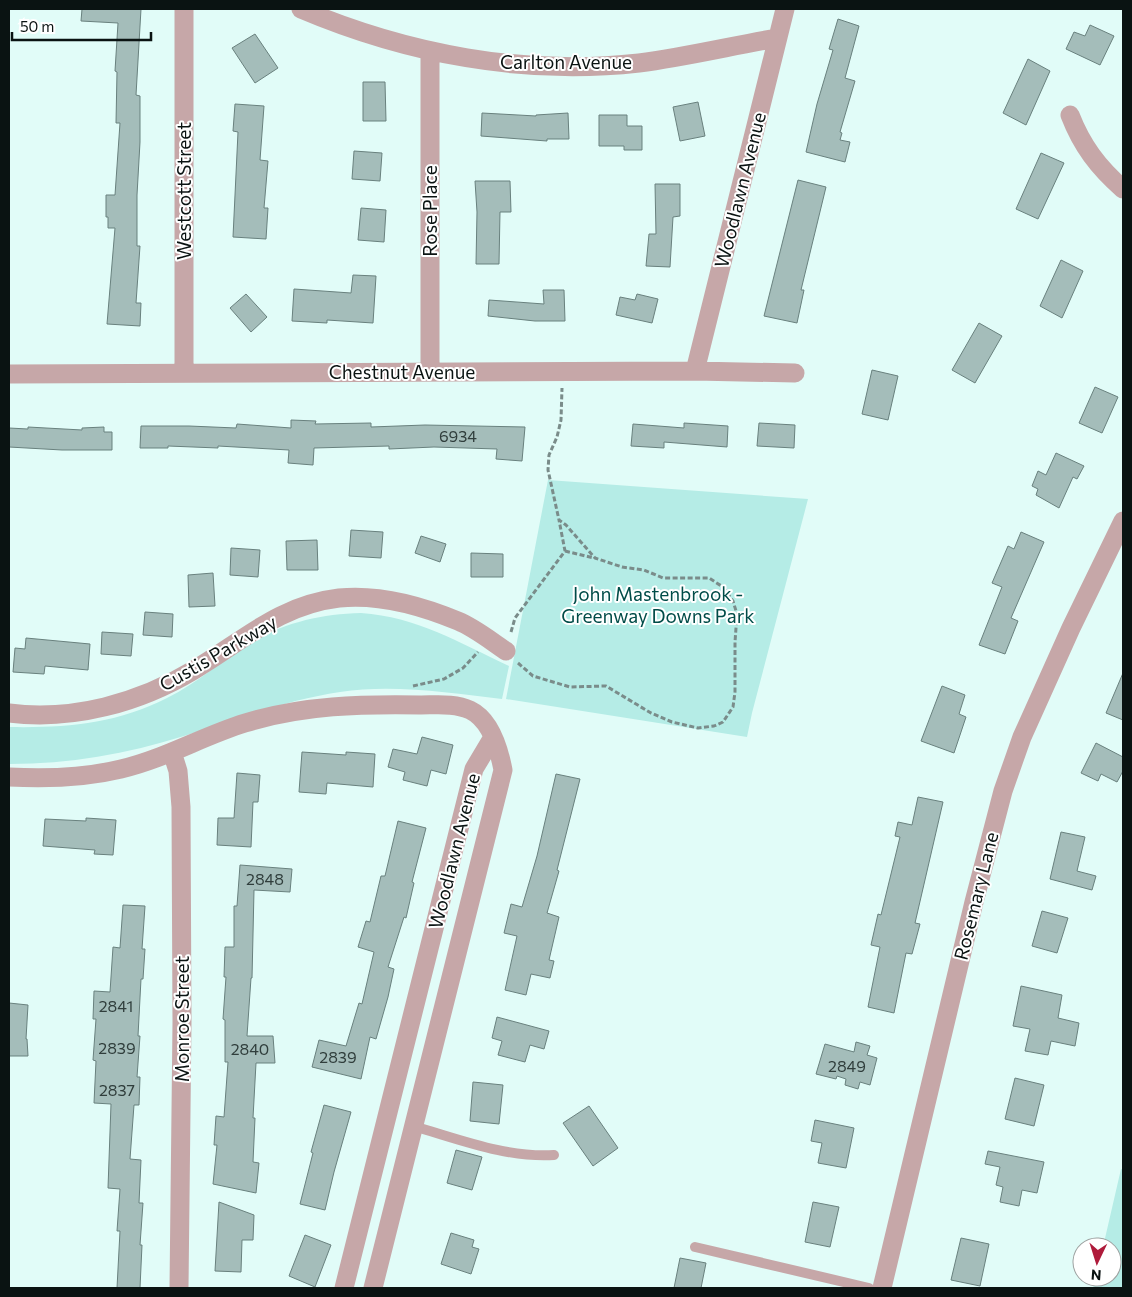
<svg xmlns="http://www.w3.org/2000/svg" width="1132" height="1297" viewBox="0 0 1132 1297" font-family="Commissioner,sans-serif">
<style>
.green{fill:#b5ece6}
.building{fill:#a4bdba;stroke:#69817e}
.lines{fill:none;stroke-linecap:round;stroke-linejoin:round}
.path{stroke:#7a8c8a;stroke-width:3;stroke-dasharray:5 2.5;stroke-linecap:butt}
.lane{stroke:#c6a7a8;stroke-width:10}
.street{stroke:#c6a7a8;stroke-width:19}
.labels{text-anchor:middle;stroke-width:4;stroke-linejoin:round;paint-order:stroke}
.number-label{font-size:16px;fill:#303e3c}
.street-label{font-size:19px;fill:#0a1312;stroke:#fff}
.park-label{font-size:19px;fill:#004c48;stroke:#fff}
</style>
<rect width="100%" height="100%" fill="#e1fcf8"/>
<!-- green -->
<path class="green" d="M 548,480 L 808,499 L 752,713 L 747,737 L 506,699 Z
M 361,613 C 417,617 458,642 509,666 L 502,699 C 449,693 394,684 340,692 C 286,700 235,720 184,736 C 127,754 69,764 9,764 L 9,727 C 65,728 116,724 167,698 C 198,683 223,659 252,642 C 286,622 322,614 361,613 Z
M 1121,1169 L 1123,1170 L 1123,1288 L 1093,1288 L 1096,1277 L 1112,1277 L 1112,1247 L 1103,1247 Z"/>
<!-- building -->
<path class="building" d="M 82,9 L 141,9 L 136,95 L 140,96 L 140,142 L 137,195 L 137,246 L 140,246 L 136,303 L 141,303 L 140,326 L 107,324 L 115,228 L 108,228 L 108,217 L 106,217 L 106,195 L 115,195 L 120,123 L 116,123 L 117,72 L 115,71 L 118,23 L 81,21 Z
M 838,19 L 859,26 L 845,78 L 855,81 L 840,132 L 842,133 L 840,140 L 850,142 L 845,162 L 806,152 L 817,104 L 833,50 L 829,49 Z
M 1090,25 L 1114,36 L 1100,65 L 1066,49 L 1074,32 L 1085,36 Z
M 255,34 L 278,68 L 255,83 L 232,48 Z
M 1028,59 L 1050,71 L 1026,125 L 1003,113 Z
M 363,82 L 385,82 L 386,121 L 363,121 Z
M 698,102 L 705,136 L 680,141 L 673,107 Z
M 235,104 L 264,106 L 260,160 L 268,161 L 264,208 L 268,208 L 266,239 L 233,237 L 238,132 L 233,131 Z
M 482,113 L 536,116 L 536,115 L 568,113 L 569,139 L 547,139 L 547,141 L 481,136 Z
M 599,115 L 627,115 L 627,126 L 642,126 L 642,150 L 624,150 L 624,146 L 599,146 Z
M 354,151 L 382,153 L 380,181 L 352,179 Z
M 1041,153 L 1064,163 L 1038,219 L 1016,209 Z
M 798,180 L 826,187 L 801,290 L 804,290 L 797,323 L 764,316 Z
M 475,181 L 510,181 L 511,212 L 500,212 L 499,264 L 476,264 L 477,212 Z
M 655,184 L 680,184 L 680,216 L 673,217 L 670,267 L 646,266 L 649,234 L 656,234 Z
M 361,208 L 386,210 L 384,242 L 358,240 Z
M 1061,260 L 1083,271 L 1062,318 L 1040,306 Z
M 353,275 L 376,276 L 373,323 L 327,320 L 327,323 L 292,321 L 294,289 L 351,293 Z
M 543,290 L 564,290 L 565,321 L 535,321 L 488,316 L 489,300 L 544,304 Z
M 246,294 L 267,317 L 251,332 L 230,308 Z
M 637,294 L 658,299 L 652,323 L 616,315 L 620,297 L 635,300 Z
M 979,323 L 1002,336 L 975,383 L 952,370 Z
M 872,370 L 898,376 L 888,420 L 862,414 Z
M 1095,387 L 1118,397 L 1102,433 L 1079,423 Z
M 291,420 L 316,421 L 315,424 L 371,423 L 371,427 L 425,425 L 525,427 L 522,461 L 496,459 L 497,449 L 434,447 L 389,449 L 389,446 L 314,448 L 313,465 L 288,463 L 289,450 L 218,446 L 218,448 L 168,446 L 168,448 L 140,448 L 141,426 L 189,426 L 236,428 L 237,424 L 291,428 Z
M 684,423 L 728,426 L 727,447 L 664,442 L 664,448 L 631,446 L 633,424 L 684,428 Z
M 759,423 L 795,425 L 794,448 L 757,446 Z
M 28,427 L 82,430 L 82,428 L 104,427 L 104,432 L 112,432 L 112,450 L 62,450 L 9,447 L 9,428 L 28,429 Z
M 1056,453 L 1084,466 L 1077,479 L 1073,477 L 1059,508 L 1036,495 L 1038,489 L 1032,486 L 1038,471 L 1046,475 Z
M 351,530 L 383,532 L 381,558 L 349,556 Z
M 1021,532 L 1044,542 L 1011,618 L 1018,621 L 1005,654 L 979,645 L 1002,587 L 992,583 L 1008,546 L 1014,549 Z
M 421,536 L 446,544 L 440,562 L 415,553 Z
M 317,540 L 318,570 L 287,570 L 286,541 Z
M 231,548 L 260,550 L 258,577 L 230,575 Z
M 471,553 L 503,554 L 503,577 L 471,577 Z
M 213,573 L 215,606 L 189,607 L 188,575 Z
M 145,612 L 173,614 L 172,637 L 143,635 Z
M 102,632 L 133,634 L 131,656 L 101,654 Z
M 26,638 L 90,644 L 88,670 L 45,666 L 44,674 L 13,672 L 15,648 L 25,649 Z
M 1123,673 L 1123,720 L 1106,713 Z
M 942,686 L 965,695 L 959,714 L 966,717 L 954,753 L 921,741 Z
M 422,737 L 453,745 L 446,774 L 431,770 L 427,786 L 403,780 L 405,772 L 388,767 L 393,749 L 417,754 Z
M 1096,743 L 1123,757 L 1123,771 L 1117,782 L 1101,774 L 1098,781 L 1081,773 Z
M 302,752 L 346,755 L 346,752 L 375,754 L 373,787 L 327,783 L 326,794 L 299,792 Z
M 237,773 L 260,775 L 258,802 L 253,802 L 251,847 L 217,845 L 218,818 L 234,818 Z
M 556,774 L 580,779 L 557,870 L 559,871 L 547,913 L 559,917 L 549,960 L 554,961 L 550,978 L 531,974 L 526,995 L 505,990 L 517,936 L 504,933 L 511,904 L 522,907 L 537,856 Z
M 918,797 L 943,802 L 915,923 L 920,924 L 912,954 L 906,953 L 894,1013 L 868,1007 L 880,947 L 871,945 L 878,914 L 881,915 L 900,837 L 895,836 L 898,822 L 912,825 Z
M 86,818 L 116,820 L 113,855 L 94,854 L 95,850 L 43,846 L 45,819 L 86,821 Z
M 398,821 L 426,828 L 412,882 L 414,883 L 406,918 L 404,917 L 388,967 L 394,969 L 388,997 L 376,1039 L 370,1037 L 361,1079 L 312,1067 L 319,1040 L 346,1046 L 359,1003 L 362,1004 L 374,952 L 358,947 L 366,921 L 370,922 L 381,876 L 385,876 Z
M 1061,832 L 1085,837 L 1077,871 L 1096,876 L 1092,890 L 1050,879 Z
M 240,865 L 292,869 L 290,892 L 254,890 L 252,978 L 251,978 L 247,1036 L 273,1036 L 275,1063 L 256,1063 L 253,1118 L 255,1118 L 253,1162 L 259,1163 L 256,1193 L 213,1184 L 217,1145 L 214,1145 L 216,1116 L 224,1117 L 228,1062 L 225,1062 L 225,1020 L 223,1019 L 226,977 L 224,977 L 225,947 L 234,947 L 234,906 L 237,906 Z
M 123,905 L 145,906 L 142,949 L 145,949 L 143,979 L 141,979 L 138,1036 L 140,1036 L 137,1077 L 140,1077 L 139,1105 L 134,1105 L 130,1159 L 141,1160 L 139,1203 L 143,1203 L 140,1245 L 142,1245 L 140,1288 L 117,1288 L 120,1231 L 117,1231 L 120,1189 L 108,1188 L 111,1104 L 94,1103 L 96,1061 L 93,1060 L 96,1019 L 93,1019 L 94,991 L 110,992 L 113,947 L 120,948 Z
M 1042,911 L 1068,918 L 1057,953 L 1032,946 Z
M 1021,986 L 1062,995 L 1058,1018 L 1079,1023 L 1075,1046 L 1051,1041 L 1048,1055 L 1025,1051 L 1030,1029 L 1013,1026 Z
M 9,1003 L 28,1005 L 26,1039 L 27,1039 L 28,1056 L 9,1056 Z
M 497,1017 L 549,1031 L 544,1049 L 530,1045 L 525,1062 L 498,1055 L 502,1041 L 492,1038 Z
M 856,1042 L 870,1046 L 867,1055 L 877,1058 L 870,1085 L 860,1082 L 858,1089 L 845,1085 L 846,1079 L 837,1076 L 836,1079 L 816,1074 L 825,1044 L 854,1052 Z
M 1015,1078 L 1044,1085 L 1034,1126 L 1005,1119 Z
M 473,1082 L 503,1085 L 499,1124 L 470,1121 Z
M 324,1105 L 351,1112 L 334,1172 L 325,1210 L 300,1204 L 313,1153 L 311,1152 Z
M 589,1106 L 618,1148 L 593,1166 L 563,1123 Z
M 815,1120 L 854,1128 L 846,1168 L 818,1163 L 822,1143 L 811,1141 Z
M 456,1150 L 482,1157 L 472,1190 L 447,1183 Z
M 988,1151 L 1044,1162 L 1037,1193 L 1022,1190 L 1019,1206 L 1000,1202 L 1003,1187 L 996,1185 L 1000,1167 L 985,1164 Z
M 219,1202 L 254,1215 L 253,1240 L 242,1240 L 241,1272 L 215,1271 Z
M 813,1202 L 839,1207 L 830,1247 L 805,1242 Z
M 451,1233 L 474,1240 L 472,1247 L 479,1249 L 471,1274 L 441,1264 Z
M 305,1235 L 331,1245 L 315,1287 L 289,1276 Z
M 961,1238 L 989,1244 L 980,1286 L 951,1280 Z
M 680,1258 L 706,1263 L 701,1288 L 674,1288 Z"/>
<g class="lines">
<!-- path -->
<path class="path" d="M 565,551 L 594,558
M 511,632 L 515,618 L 565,551 L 559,520
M 518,663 L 533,676 L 570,687 L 606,686 L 651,713 L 672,722 L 698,728 L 714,726 L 723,722 L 733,707 L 735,692 L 735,642 L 737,614 L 733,601 L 723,587 L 709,578 L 663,578 L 644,570 L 622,567 L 595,558 L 566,525 L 559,520 L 548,470 L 549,455 L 557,437 L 561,420 L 562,388
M 413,686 L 444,679 L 463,668 L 478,652"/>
<!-- lane -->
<path class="lane" d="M 413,1126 C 459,1139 506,1158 554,1155
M 695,1247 L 869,1288"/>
<!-- street -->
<path class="street" d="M 301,9 C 407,54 524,76 639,63 C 685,57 731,46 777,38
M 430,51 L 430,372
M 1070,115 C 1082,146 1098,167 1123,189
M 695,371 L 785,9
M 184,373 L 184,9
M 9,374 L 695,371 L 795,373
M 9,713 C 73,721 139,703 194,670 C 243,641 279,605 339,598 C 378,594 422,606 458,621 C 475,628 491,641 506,651
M 172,752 L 178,771 L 181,807 L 182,1022 L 179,1288
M 9,777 C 47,779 84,778 121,769 C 164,759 203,736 245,723 C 303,705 362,704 421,705 C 437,705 455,703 470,710 C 491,720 499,749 503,770 L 373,1288
M 344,1288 L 474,769 L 493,737
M 882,1288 L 974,902 L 1003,791 L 1022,737 L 1071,628 L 1123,521"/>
</g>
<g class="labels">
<!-- number labels -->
<g class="number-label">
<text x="458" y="442">6934</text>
<text x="265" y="885">2848</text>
<text x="116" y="1012">2841</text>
<text x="117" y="1054">2839</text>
<text x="250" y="1055">2840</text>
<text x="338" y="1063">2839</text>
<text x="847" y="1072">2849</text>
<text x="117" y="1096">2837</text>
</g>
<!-- street labels -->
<g class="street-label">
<text x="566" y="69">Carlton Avenue</text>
<text transform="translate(740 190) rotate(-76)" y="7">Woodlawn Avenue</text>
<text transform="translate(184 191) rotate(-90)" y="7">Westcott Street</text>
<text transform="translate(430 211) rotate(-90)" y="7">Rose Place</text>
<text x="402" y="379">Chestnut Avenue</text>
<text transform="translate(218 653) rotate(-30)" y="7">Custis Parkway</text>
<text transform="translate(454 851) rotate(-76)" y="7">Woodlawn Avenue</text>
<text transform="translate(976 896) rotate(-76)" y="7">Rosemary Lane</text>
<text transform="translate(182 1019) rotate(-90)" y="7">Monroe Street</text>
</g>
<!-- park labels -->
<g class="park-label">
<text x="658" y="601">John Mastenbrook -<tspan x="658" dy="22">Greenway Downs Park</tspan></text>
</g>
</g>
<!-- border -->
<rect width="1132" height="1297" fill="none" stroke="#0a1312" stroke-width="20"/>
<!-- north arrow -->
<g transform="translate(1097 1262) rotate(184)"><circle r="24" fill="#ffffff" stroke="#9da1a0"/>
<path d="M0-4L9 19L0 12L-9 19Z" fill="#af1b3b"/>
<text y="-8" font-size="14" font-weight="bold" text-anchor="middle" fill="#0a1312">N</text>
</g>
<!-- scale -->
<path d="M12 32v8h139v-8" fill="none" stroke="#0a1312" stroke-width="2.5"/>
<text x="20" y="32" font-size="15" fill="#0a1312" stroke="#ffffff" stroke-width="4" paint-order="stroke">50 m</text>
</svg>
